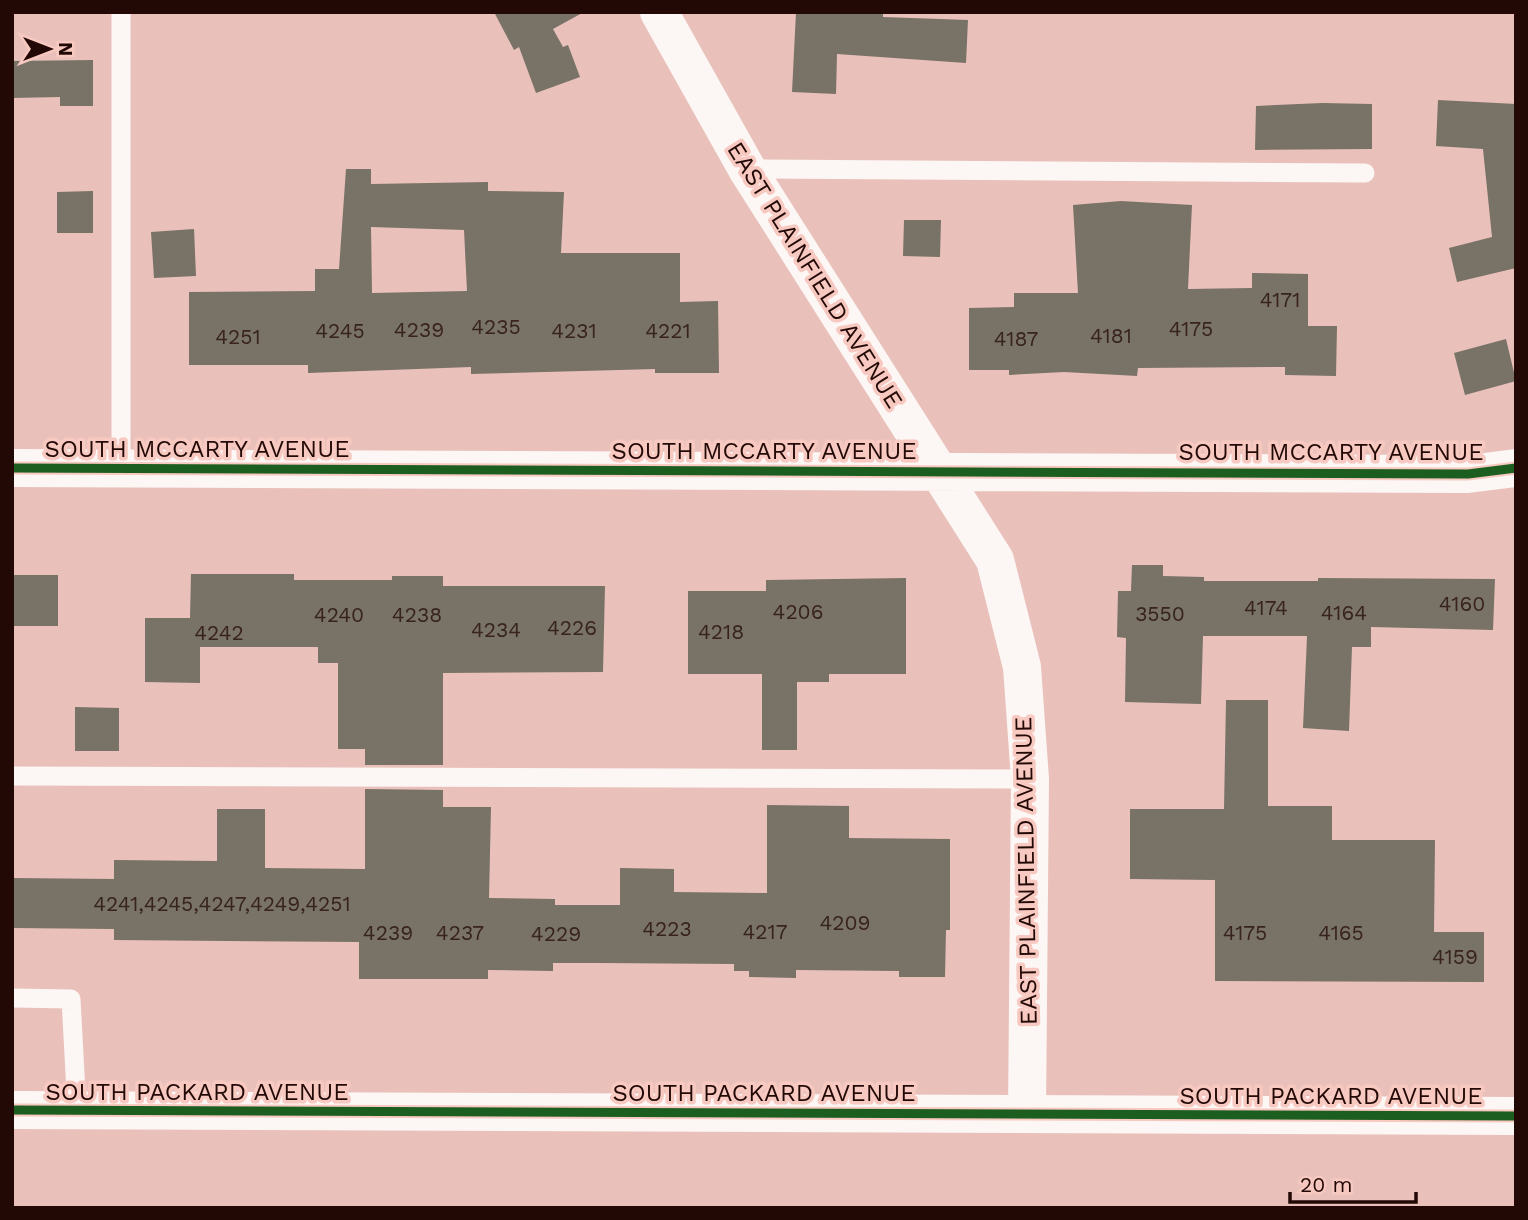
<svg xmlns="http://www.w3.org/2000/svg" width="1528" height="1220" viewBox="0 0 1528 1220" font-family="'Work Sans',sans-serif">
<style>
.building{fill:#787267;fill-rule:evenodd}
.lines{fill:none;stroke-linecap:round;stroke-linejoin:round}
.service{stroke:#fcf6f5;stroke-width:19}
.minor{stroke:#fcf6f5;stroke-width:38}
.tertiary{stroke:#fcf6f5;stroke-width:38}
.cycleway-casing{stroke:#f7c9c0;stroke-width:13}
.cycleway{stroke:#1b5e20;stroke-width:9}
.labels{text-anchor:middle;stroke-width:7;stroke-linejoin:round;paint-order:stroke}
.number-label{font-size:21px;fill:#38231e}
.street-label{font-size:24px;fill:#220906;stroke:#f7c9c0}
</style>
<rect width="100%" height="100%" fill="#e9c1ba"/>
<!-- building -->
<path class="building" d="M 494,12 L 584,12 L 553,29 L 563,47 L 568,45 L 580,77 L 536,93 L 519,47 L 514,50 Z
M 796,12 L 883,12 L 883,17 L 968,20 L 966,63 L 837,54 L 836,94 L 792,92 Z
M 93,60 L 93,106 L 60,106 L 60,97 L 12,98 L 12,61 Z
M 1438,100 L 1516,104 L 1516,268 L 1457,282 L 1449,248 L 1492,237 L 1483,149 L 1436,146 Z
M 1322,103 L 1372,104 L 1372,149 L 1255,150 L 1256,106 Z
M 346,169 L 371,169 L 371,184 L 488,182 L 488,191 L 564,192 L 561,253 L 680,253 L 680,302 L 718,301 L 719,373 L 655,373 L 655,369 L 471,374 L 471,367 L 308,373 L 308,365 L 189,365 L 189,292 L 315,291 L 315,269 L 339,269 ZM 371,227 L 464,230 L 467,291 L 372,293 Z
M 93,191 L 93,233 L 57,233 L 57,192 Z
M 1121,201 L 1192,205 L 1188,289 L 1252,288 L 1252,273 L 1308,274 L 1308,326 L 1337,326 L 1336,376 L 1285,375 L 1285,367 L 1138,368 L 1137,376 L 1064,372 L 1009,375 L 1009,370 L 969,370 L 969,308 L 1014,307 L 1014,293 L 1078,293 L 1073,205 Z
M 904,220 L 941,220 L 940,257 L 903,256 Z
M 194,229 L 196,276 L 154,278 L 151,232 Z
M 1506,339 L 1516,381 L 1465,395 L 1454,353 Z
M 1132,565 L 1163,565 L 1163,576 L 1204,577 L 1204,581 L 1318,581 L 1318,578 L 1495,579 L 1493,630 L 1371,627 L 1371,647 L 1352,647 L 1349,731 L 1303,728 L 1307,636 L 1203,636 L 1201,704 L 1125,702 L 1126,638 L 1117,637 L 1118,591 L 1131,591 Z
M 191,574 L 294,574 L 294,580 L 392,580 L 392,576 L 443,576 L 443,586 L 605,586 L 603,672 L 443,673 L 443,765 L 365,765 L 365,749 L 338,749 L 338,663 L 318,663 L 318,647 L 200,647 L 200,683 L 145,682 L 145,618 L 190,618 Z
M 12,575 L 58,575 L 58,626 L 12,626 Z
M 906,578 L 906,674 L 829,674 L 829,682 L 797,682 L 797,750 L 762,750 L 762,674 L 688,674 L 688,591 L 766,591 L 766,580 Z
M 1226,700 L 1268,700 L 1268,806 L 1332,806 L 1332,840 L 1435,840 L 1434,932 L 1484,932 L 1484,982 L 1215,981 L 1215,880 L 1130,879 L 1130,809 L 1224,809 Z
M 75,707 L 119,708 L 119,751 L 75,751 Z
M 365,789 L 443,790 L 443,807 L 491,807 L 489,898 L 555,899 L 555,905 L 620,905 L 620,868 L 674,869 L 674,892 L 767,893 L 767,805 L 849,806 L 849,838 L 950,839 L 950,930 L 946,930 L 945,977 L 899,977 L 899,971 L 796,970 L 796,978 L 749,977 L 749,971 L 734,971 L 734,964 L 600,963 L 553,963 L 553,971 L 488,970 L 488,979 L 359,979 L 359,942 L 114,940 L 114,929 L 12,928 L 12,878 L 114,879 L 114,860 L 217,861 L 217,809 L 265,809 L 265,868 L 365,869 Z"/>
<g class="lines">
<!-- service -->
<path class="service" d="M 121,12 L 121,469
M 747,169 L 1365,173
M 12,776 L 1030,779
M 12,998 L 71,999 L 77,1111"/>
<!-- minor -->
<path class="minor" d="M 659,12 L 747,169 L 995,560 L 1022,667 L 1030,779 L 1027,1114
M 12,468 L 1468,474 L 1516,468"/>
<!-- tertiary -->
<path class="tertiary" d="M 12,1110 L 1516,1116"/>
<defs>
<path id="cycleway" d="M 12,468 L 1468,474 L 1516,468
M 12,1110 L 1516,1116"/>
</defs>
<!-- cycleway casing -->
<use href="#cycleway" class="cycleway-casing"/>
<!-- cycleway -->
<use href="#cycleway" class="cycleway"/>
</g>
<g class="labels">
<!-- number labels -->
<g class="number-label">
<text x="1280" y="307">4171</text>
<text x="496" y="334">4235</text>
<text x="1191" y="336">4175</text>
<text x="419" y="337">4239</text>
<text x="340" y="338">4245</text>
<text x="574" y="338">4231</text>
<text x="668" y="338">4221</text>
<text x="1111" y="343">4181</text>
<text x="238" y="344">4251</text>
<text x="1016" y="346">4187</text>
<text x="1462" y="611">4160</text>
<text x="1266" y="615">4174</text>
<text x="798" y="619">4206</text>
<text x="1344" y="620">4164</text>
<text x="1160" y="621">3550</text>
<text x="339" y="622">4240</text>
<text x="417" y="622">4238</text>
<text x="572" y="635">4226</text>
<text x="496" y="637">4234</text>
<text x="721" y="639">4218</text>
<text x="219" y="640">4242</text>
<text x="222" y="911">4241,4245,4247,4249,4251</text>
<text x="845" y="930">4209</text>
<text x="667" y="936">4223</text>
<text x="765" y="939">4217</text>
<text x="388" y="940">4239</text>
<text x="460" y="940">4237</text>
<text x="1245" y="940">4175</text>
<text x="1341" y="940">4165</text>
<text x="556" y="941">4229</text>
<text x="1455" y="964">4159</text>
</g>
<!-- street labels -->
<g class="street-label">
<text transform="translate(815 275) rotate(58)" y="8">EAST PLAINFIELD AVENUE</text>
<text x="197" y="457">SOUTH MCCARTY AVENUE</text>
<text x="764" y="459">SOUTH MCCARTY AVENUE</text>
<text x="1331" y="460">SOUTH MCCARTY AVENUE</text>
<text transform="translate(1026 871) rotate(-91)" y="8">EAST PLAINFIELD AVENUE</text>
<text x="197" y="1100">SOUTH PACKARD AVENUE</text>
<text x="764" y="1101">SOUTH PACKARD AVENUE</text>
<text x="1331" y="1104">SOUTH PACKARD AVENUE</text>
</g>
</g>
<!-- border -->
<rect width="1528" height="1220" fill="none" stroke="#220906" stroke-width="28"/>
<!-- north arrow -->
<g transform="translate(49 49) rotate(90)" stroke="#f7c9c0" stroke-width="5" paint-order="stroke">
<path d="M0-5L12 26L0 18L-12 26Z" fill="#220906"/>
<text y="-10" font-size="19" font-weight="bold" text-anchor="middle" fill="#220906">N</text>
</g>
<!-- scale -->
<path d="M1290 1192v10h126v-10" fill="none" stroke="#220906" stroke-width="3.5"/>
<text x="1300" y="1192" font-size="21" fill="#220906" stroke="#f7c9c0" stroke-width="5" paint-order="stroke">20 m</text>
</svg>
